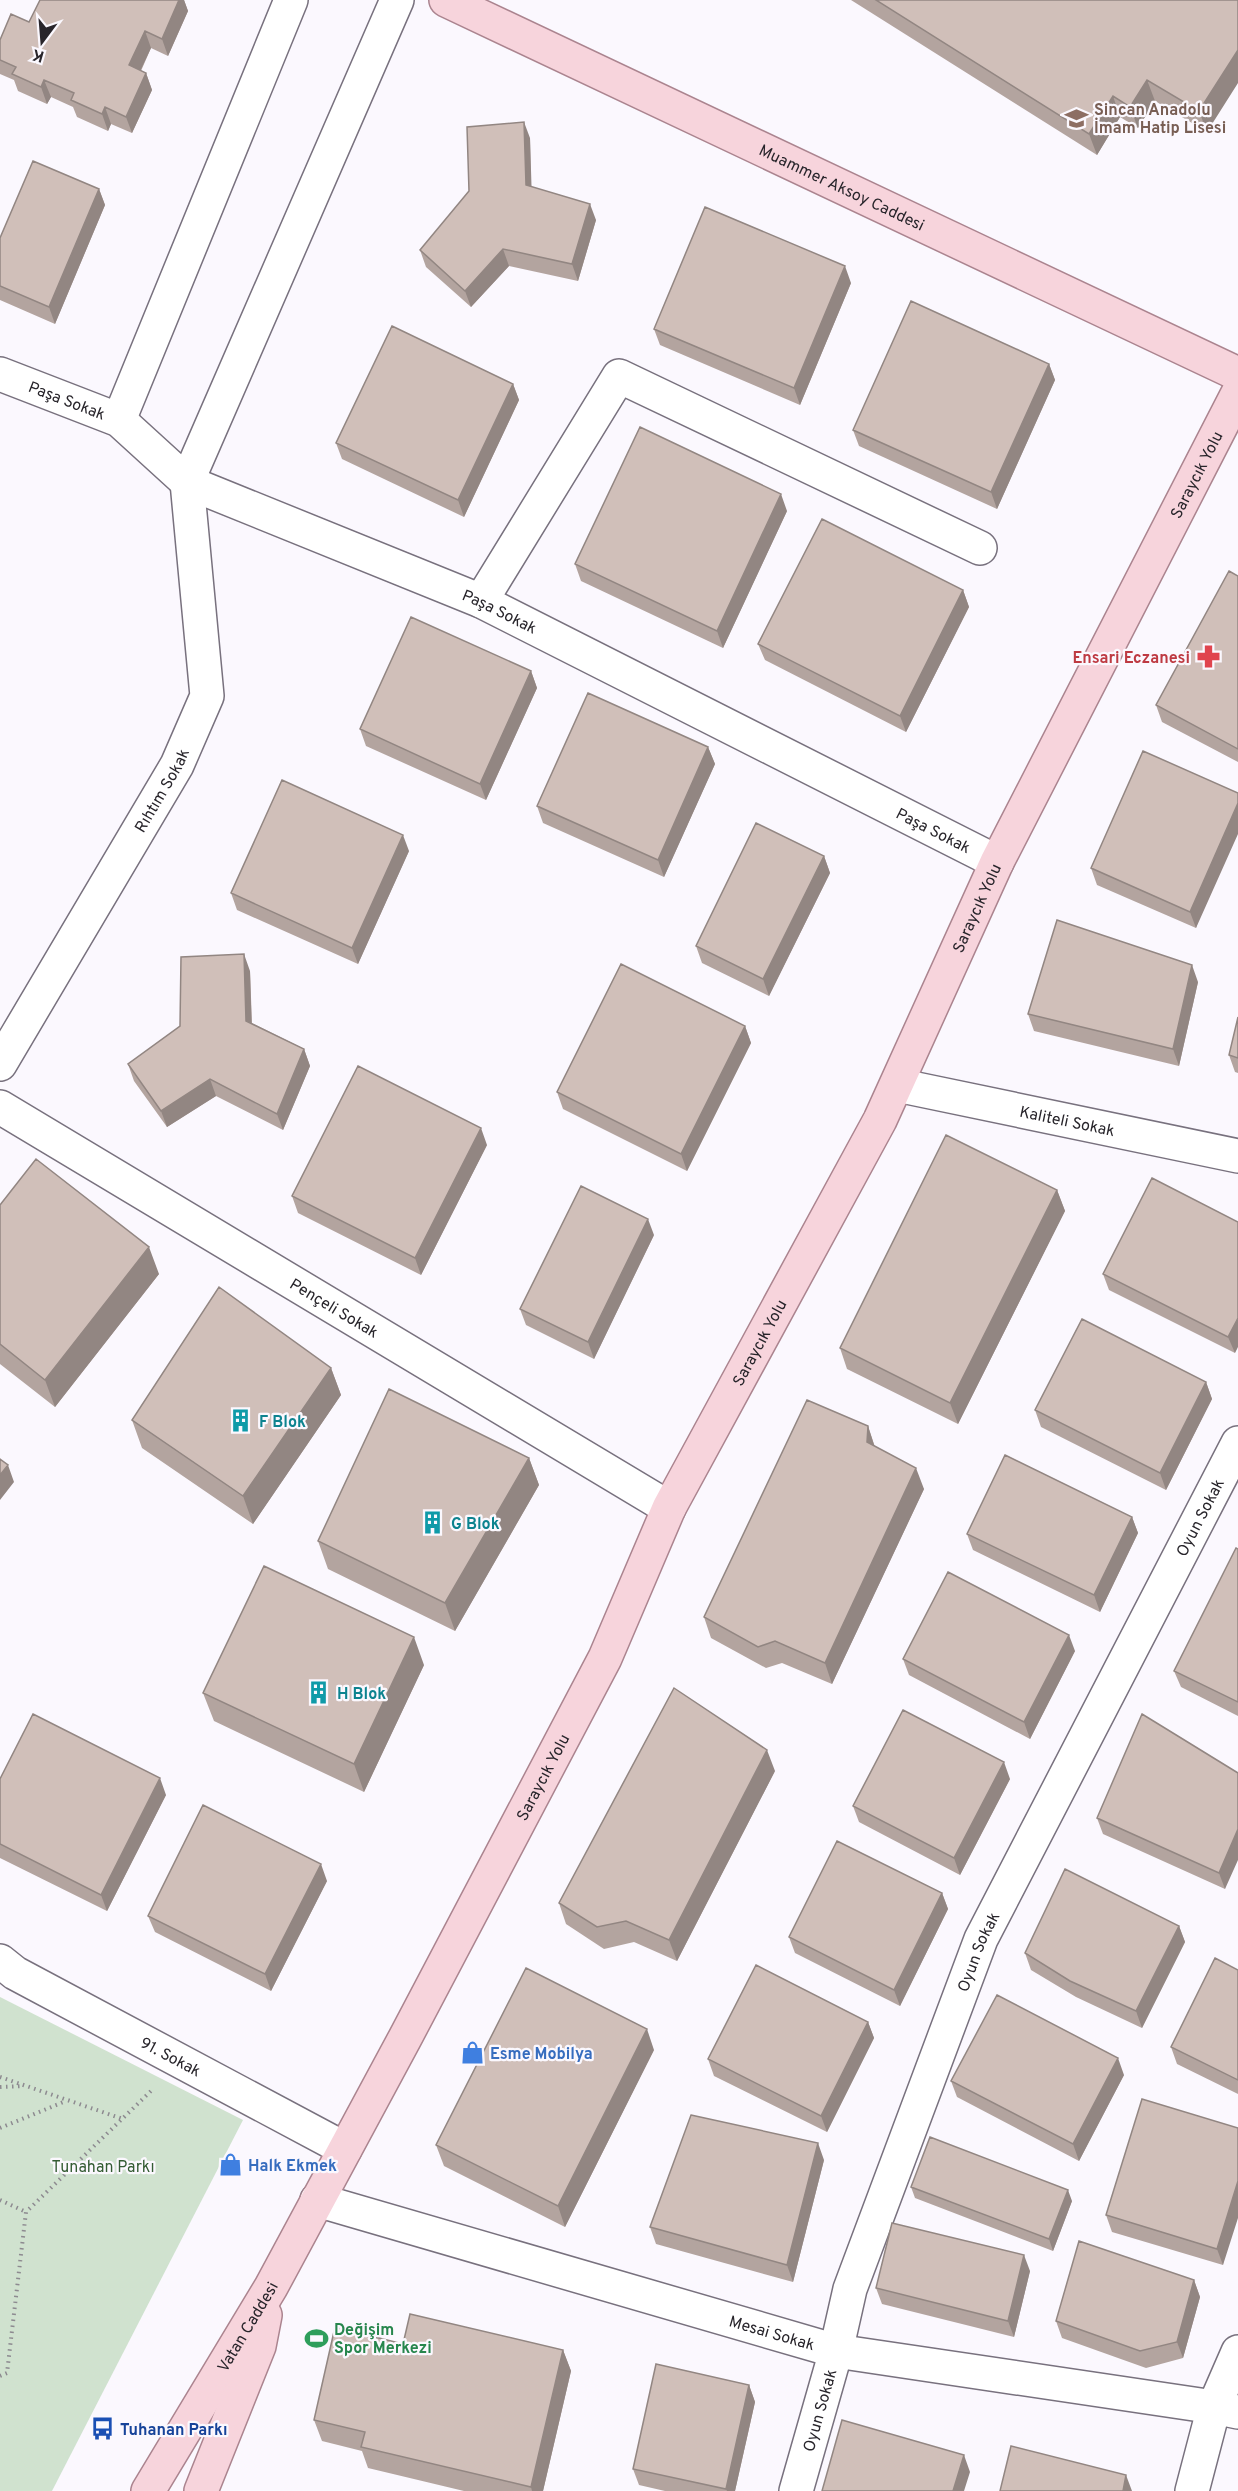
<svg xmlns="http://www.w3.org/2000/svg" width="1238" height="2491" viewBox="0 0 1238 2491" font-family="Overpass,sans-serif">
<style>
.green{fill:#d0e2cf}
.lines{fill:none;stroke-linecap:round;stroke-linejoin:round}
.minor-casing{stroke:#78717e;stroke-width:36}
.major-casing{stroke:#ab848f;stroke-width:36}
.path{stroke:#8d8a90;stroke-width:4;stroke-dasharray:1.5 4.5;stroke-linecap:butt}
.minor{stroke:#fff;stroke-width:33}
.major{stroke:#f7d4dc;stroke-width:33}
.wall{fill:#b3a49f}
.shaded-wall{fill:#928682}
.building{fill:#d0bfb9;stroke:#928682;stroke-width:1.5}
.labels{text-anchor:middle;stroke-width:4.5;stroke-linejoin:round;paint-order:stroke}
.education-label{font-size:16px;font-weight:bold;fill:#785e54;stroke:#fbf8fe;text-anchor:start}
.street-label{font-size:16px;fill:#28252b;stroke:#fbf8fe}
.health-label{font-size:16px;font-weight:bold;fill:#be3a42;stroke:#fbf8fe;text-anchor:end}
.culture-label{font-size:16px;font-weight:bold;fill:#0d838f;stroke:#fbf8fe;text-anchor:start}
.shop-label{font-size:16px;font-weight:bold;fill:#366cbe;stroke:#fbf8fe;text-anchor:start}
.park-label{font-size:16px;fill:#345c33;stroke:#fbf8fe}
.leisure-label{font-size:16px;font-weight:bold;fill:#27864d;stroke:#fbf8fe;text-anchor:start}
.transit-label{font-size:16px;font-weight:bold;fill:#164399;stroke:#fbf8fe;text-anchor:start}
</style>
<rect width="100%" height="100%" fill="#fbf8fe"/>
<!-- green -->
<path class="green" d="M 0,1997 L 243,2120 L 52,2491 L 0,2491 Z"/>
<g class="lines">
<defs>
<g id="minor">
<path id="s1" d="M 0,374 L 119,420 L 187,482 L 481,601 L 997,862"/>
<path d="M 119,420 L 291,0"/>
<path d="M 481,601 L 619,376 L 980,548"/>
<path id="s2" d="M 0,1064 L 177,765 L 207,696 L 187,482 L 397,0"/>
<path id="s3" d="M 897,1085 L 1238,1156"/>
<path id="s4" d="M 0,1107 L 669,1508"/>
<path id="s5" d="M 0,1961 L 15,1973 L 345,2149"/>
<path id="s6" d="M 317,2200 L 836,2351 L 1214,2407 L 1238,2412"/>
<path id="s7" d="M 796,2491 L 836,2351 L 850,2289 L 981,1939 L 1238,1443"/>
<path d="M 1192,2491 L 1214,2407 L 1238,2352"/>
</g>
<g id="major">
<path id="s8" d="M 446,0 L 1238,374"/>
<path id="s9" d="M 148,2491 L 271,2287 L 405,2038 L 605,1658 L 669,1508 L 880,1120 L 997,862 L 1238,393"/>
<path d="M 201,2491 L 259,2346 L 265,2315"/>
</g>
</defs>
<!-- minor casing -->
<use href="#minor" class="minor-casing"/>
<!-- major casing -->
<use href="#major" class="major-casing"/>
<!-- path -->
<path class="path" d="M 0,2077 L 123,2119
M 0,2087 L 23,2086
M 0,2128 L 66,2101
M 0,2200 L 26,2212
M 0,2376 L 7,2373 L 26,2212 L 152,2090"/>
<!-- minor -->
<use href="#minor" class="minor"/>
<!-- major -->
<use href="#major" class="major"/>
</g>
<!-- wall -->
<path class="wall" d="M 40,0 L 184,0 L 188,11 L 168,56 L 151,48 L 141,71 L 146,73 L 152,90 L 132,133 L 111,124 L 108,131 L 77,117 L 73,107 L 51,97 L 47,104 L 18,91 L 14,80 L 0,74 L 0,40 L 29,22 Z
M 851,0 L 1238,0 L 1207,132 L 1155,101 L 1138,128 L 1120,117 L 1097,155 Z
M 530,138 L 531,187 L 596,220 L 578,281 L 509,266 L 471,307 L 426,267 L 420,250 Z
M 99,189 L 105,205 L 55,324 L 0,300 L 0,238 Z
M 851,283 L 800,405 L 660,345 L 654,329 Z
M 1049,364 L 1055,380 L 997,509 L 859,446 L 853,430 Z
M 513,384 L 519,400 L 464,517 L 342,459 L 336,443 Z
M 787,511 L 723,648 L 581,581 L 575,564 Z
M 1238,576 L 1238,762 L 1162,722 L 1156,705 Z
M 963,590 L 969,607 L 906,732 L 765,660 L 758,644 Z
M 531,671 L 537,688 L 486,800 L 366,746 L 360,729 Z
M 708,747 L 715,764 L 664,877 L 543,823 L 537,806 Z
M 1238,793 L 1196,928 L 1097,885 L 1091,868 Z
M 409,851 L 358,964 L 237,910 L 231,893 Z
M 824,856 L 830,873 L 769,996 L 702,963 L 696,946 Z
M 250,971 L 252,1023 L 304,1049 L 310,1066 L 283,1130 L 216,1096 L 167,1127 L 134,1081 L 128,1064 L 180,1026 Z
M 1198,982 L 1179,1066 L 1034,1031 L 1028,1014 Z
M 1238,1017 L 1238,1073 L 1235,1072 L 1229,1055 Z
M 745,1026 L 751,1043 L 687,1171 L 563,1109 L 557,1092 Z
M 487,1145 L 421,1275 L 298,1213 L 292,1196 Z
M 1057,1190 L 1065,1211 L 958,1424 L 847,1369 L 840,1348 Z
M 0,1205 L 159,1274 L 55,1407 L 0,1364 Z
M 1238,1222 L 1235,1353 L 1109,1290 L 1103,1274 Z
M 654,1235 L 594,1359 L 526,1325 L 520,1309 Z
M 331,1368 L 341,1395 L 253,1524 L 142,1448 L 132,1420 Z
M 1206,1382 L 1212,1399 L 1166,1490 L 1041,1427 L 1035,1410 Z
M 868,1426 L 875,1447 L 924,1489 L 832,1684 L 782,1663 L 766,1668 L 711,1638 L 704,1617 Z
M 529,1458 L 539,1485 L 455,1631 L 328,1569 L 318,1541 Z
M 1132,1517 L 1138,1533 L 1100,1612 L 973,1550 L 967,1534 Z
M 1238,1549 L 1238,1716 L 1181,1687 L 1174,1671 Z
M 1075,1651 L 1030,1739 L 909,1675 L 903,1659 Z
M 424,1665 L 364,1792 L 214,1721 L 203,1693 Z
M 775,1771 L 677,1961 L 634,1942 L 604,1949 L 566,1924 L 559,1903 Z
M 1238,1773 L 1225,1889 L 1103,1834 L 1097,1818 Z
M 0,1779 L 166,1795 L 107,1911 L 0,1858 Z
M 1010,1779 L 960,1875 L 859,1822 L 853,1806 Z
M 327,1881 L 271,1991 L 155,1932 L 148,1916 Z
M 942,1893 L 948,1909 L 900,2006 L 795,1953 L 789,1937 Z
M 1179,1926 L 1185,1942 L 1142,2028 L 1076,1997 L 1031,1970 L 1025,1953 Z
M 1238,1970 L 1238,2094 L 1177,2064 L 1171,2047 Z
M 868,2022 L 874,2038 L 827,2132 L 714,2076 L 708,2059 Z
M 654,2050 L 565,2227 L 444,2166 L 436,2145 Z
M 1124,2075 L 1079,2161 L 957,2097 L 951,2081 Z
M 1238,2128 L 1223,2265 L 1112,2232 L 1106,2215 Z
M 824,2160 L 793,2282 L 656,2244 L 650,2227 Z
M 911,2187 L 1072,2201 L 1053,2251 L 915,2198 Z
M 1030,2271 L 1014,2337 L 882,2304 L 876,2288 Z
M 1194,2280 L 1200,2297 L 1183,2358 L 1146,2368 L 1062,2338 L 1056,2321 Z
M 403,2344 L 563,2350 L 571,2371 L 543,2491 L 464,2491 L 368,2468 L 362,2451 L 322,2441 L 314,2420 Z
M 749,2385 L 755,2402 L 735,2491 L 665,2491 L 639,2485 L 633,2469 Z"/>
<!-- shaded-wall -->
<path class="shaded-wall" d="M 179,0 L 184,0 L 188,11 L 168,56 L 162,39 Z
M 145,31 L 151,48 L 135,82 L 129,65 Z
M 1238,50 L 1238,83 L 1207,132 L 1199,111 Z
M 146,73 L 152,90 L 132,133 L 126,117 Z
M 44,80 L 51,97 L 47,104 L 41,87 Z
M 1147,80 L 1155,101 L 1138,128 L 1130,107 Z
M 1113,96 L 1120,117 L 1097,155 L 1089,134 Z
M 105,107 L 111,124 L 108,131 L 102,114 Z
M 524,122 L 530,138 L 532,202 L 526,185 Z
M 99,189 L 105,205 L 55,324 L 49,307 Z
M 590,204 L 596,220 L 578,281 L 572,264 Z
M 503,249 L 509,266 L 471,307 L 465,291 Z
M 845,266 L 851,283 L 800,405 L 794,388 Z
M 1049,364 L 1055,380 L 997,509 L 991,492 Z
M 513,384 L 519,400 L 464,517 L 458,500 Z
M 781,494 L 787,511 L 723,648 L 717,631 Z
M 963,590 L 969,607 L 906,732 L 900,716 Z
M 531,671 L 537,688 L 486,800 L 480,784 Z
M 708,747 L 715,764 L 664,877 L 658,860 Z
M 1238,803 L 1238,834 L 1196,928 L 1190,912 Z
M 403,835 L 409,851 L 358,964 L 352,948 Z
M 824,856 L 830,873 L 769,996 L 763,979 Z
M 244,954 L 250,971 L 252,1037 L 246,1021 Z
M 1192,965 L 1198,982 L 1179,1066 L 1173,1049 Z
M 745,1026 L 751,1043 L 687,1171 L 681,1154 Z
M 304,1049 L 310,1066 L 283,1130 L 277,1114 Z
M 210,1079 L 216,1096 L 167,1127 L 161,1111 Z
M 481,1128 L 487,1145 L 421,1275 L 415,1258 Z
M 1057,1190 L 1065,1211 L 958,1424 L 950,1403 Z
M 648,1219 L 654,1235 L 594,1359 L 588,1342 Z
M 149,1247 L 159,1274 L 55,1407 L 45,1380 Z
M 1238,1318 L 1238,1347 L 1235,1353 L 1228,1337 Z
M 331,1368 L 341,1395 L 253,1524 L 243,1496 Z
M 1206,1382 L 1212,1399 L 1166,1490 L 1160,1473 Z
M 868,1426 L 875,1448 L 867,1442 Z
M 529,1458 L 539,1485 L 455,1631 L 445,1603 Z
M 8,1465 L 14,1482 L 0,1500 L 0,1475 Z
M 916,1468 L 924,1489 L 832,1684 L 825,1663 Z
M 1132,1517 L 1138,1533 L 1100,1612 L 1094,1595 Z
M 1069,1635 L 1075,1651 L 1030,1739 L 1024,1722 Z
M 414,1637 L 424,1665 L 364,1792 L 354,1764 Z
M 767,1750 L 775,1771 L 677,1961 L 669,1940 Z
M 1004,1762 L 1010,1779 L 960,1875 L 954,1858 Z
M 160,1778 L 166,1795 L 107,1911 L 101,1895 Z
M 1238,1829 L 1238,1860 L 1225,1889 L 1219,1873 Z
M 321,1864 L 327,1881 L 271,1991 L 265,1974 Z
M 942,1893 L 948,1909 L 900,2006 L 894,1990 Z
M 1179,1926 L 1185,1942 L 1142,2028 L 1136,2011 Z
M 868,2022 L 874,2038 L 827,2132 L 821,2116 Z
M 647,2029 L 654,2050 L 565,2227 L 558,2206 Z
M 1118,2058 L 1124,2075 L 1079,2161 L 1073,2144 Z
M 818,2143 L 824,2160 L 793,2282 L 787,2265 Z
M 1238,2181 L 1238,2218 L 1223,2265 L 1217,2249 Z
M 1068,2190 L 1072,2201 L 1053,2251 L 1049,2239 Z
M 1024,2255 L 1030,2271 L 1014,2337 L 1008,2321 Z
M 1194,2280 L 1200,2297 L 1183,2358 L 1177,2342 Z
M 563,2350 L 571,2371 L 543,2491 L 532,2491 L 531,2487 Z
M 749,2385 L 755,2402 L 735,2491 L 727,2491 L 726,2489 Z
M 964,2455 L 970,2472 L 964,2491 L 953,2491 Z
M 1126,2475 L 1132,2491 L 1123,2491 Z"/>
<!-- building -->
<path class="building" d="M 40,0 L 179,0 L 162,39 L 145,31 L 129,65 L 146,73 L 126,117 L 105,107 L 102,114 L 71,100 L 74,93 L 44,80 L 41,87 L 12,74 L 16,67 L 0,60 L 0,40 L 11,14 L 29,22 Z
M 876,0 L 1238,0 L 1238,50 L 1199,111 L 1147,80 L 1130,107 L 1113,96 L 1089,134 Z
M 524,122 L 526,185 L 590,204 L 572,264 L 503,249 L 465,291 L 420,250 L 469,191 L 467,127 Z
M 33,161 L 99,189 L 49,307 L 0,286 L 0,238 Z
M 705,207 L 845,266 L 794,388 L 654,329 Z
M 911,301 L 1049,364 L 991,492 L 853,430 Z
M 392,326 L 513,384 L 458,500 L 336,443 Z
M 640,427 L 781,494 L 717,631 L 575,564 Z
M 822,519 L 963,590 L 900,716 L 758,644 Z
M 1229,571 L 1238,576 L 1238,749 L 1156,705 Z
M 411,617 L 531,671 L 480,784 L 360,729 Z
M 588,693 L 708,747 L 658,860 L 537,806 Z
M 1143,751 L 1238,793 L 1238,803 L 1190,912 L 1091,868 Z
M 282,780 L 403,835 L 352,948 L 231,893 Z
M 756,823 L 824,856 L 763,979 L 696,946 Z
M 1057,920 L 1192,965 L 1173,1049 L 1028,1014 Z
M 244,954 L 246,1021 L 304,1049 L 277,1114 L 210,1079 L 161,1111 L 128,1064 L 180,1026 L 181,957 Z
M 621,964 L 745,1026 L 681,1154 L 557,1092 Z
M 1238,1017 L 1238,1058 L 1229,1055 Z
M 358,1066 L 481,1128 L 415,1258 L 292,1196 Z
M 946,1135 L 1057,1190 L 950,1403 L 840,1348 Z
M 36,1159 L 149,1247 L 45,1380 L 0,1344 L 0,1205 Z
M 1152,1178 L 1238,1222 L 1238,1318 L 1228,1337 L 1103,1274 Z
M 581,1186 L 648,1219 L 588,1342 L 520,1309 Z
M 219,1287 L 331,1368 L 243,1496 L 132,1420 Z
M 1082,1319 L 1206,1382 L 1160,1473 L 1035,1410 Z
M 389,1389 L 529,1458 L 445,1603 L 318,1541 Z
M 807,1400 L 868,1426 L 867,1442 L 916,1468 L 825,1663 L 775,1641 L 758,1647 L 704,1617 Z
M 1005,1455 L 1132,1517 L 1094,1595 L 967,1534 Z
M 0,1459 L 8,1465 L 0,1475 Z
M 1236,1548 L 1238,1549 L 1238,1702 L 1174,1671 Z
M 264,1566 L 414,1637 L 354,1764 L 203,1693 Z
M 948,1572 L 1069,1635 L 1024,1722 L 903,1659 Z
M 674,1688 L 767,1750 L 669,1940 L 626,1921 L 597,1927 L 559,1903 Z
M 903,1710 L 1004,1762 L 954,1858 L 853,1806 Z
M 33,1714 L 160,1778 L 101,1895 L 0,1844 L 0,1779 Z
M 1142,1714 L 1238,1773 L 1238,1829 L 1219,1873 L 1097,1818 Z
M 203,1805 L 321,1864 L 265,1974 L 148,1916 Z
M 837,1841 L 942,1893 L 894,1990 L 789,1937 Z
M 1065,1869 L 1179,1926 L 1136,2011 L 1070,1981 L 1025,1953 Z
M 1215,1958 L 1238,1970 L 1238,2080 L 1171,2047 Z
M 756,1965 L 868,2022 L 821,2116 L 708,2059 Z
M 526,1968 L 647,2029 L 558,2206 L 436,2145 Z
M 997,1995 L 1118,2058 L 1073,2144 L 951,2081 Z
M 1142,2099 L 1238,2128 L 1238,2181 L 1217,2249 L 1106,2215 Z
M 691,2115 L 818,2143 L 787,2265 L 650,2227 Z
M 930,2137 L 1068,2190 L 1049,2239 L 911,2187 Z
M 892,2223 L 1024,2255 L 1008,2321 L 876,2288 Z
M 1079,2241 L 1194,2280 L 1177,2342 L 1140,2351 L 1056,2321 Z
M 410,2314 L 563,2350 L 531,2487 L 361,2447 L 365,2432 L 314,2420 L 335,2327 L 403,2344 Z
M 656,2364 L 749,2385 L 726,2489 L 633,2469 Z
M 842,2420 L 964,2455 L 953,2491 L 822,2491 Z
M 1011,2446 L 1126,2475 L 1123,2491 L 1000,2491 Z"/>
<!-- icons -->
<defs>
<symbol id="school-bare" viewBox="-9 -9 18 18"><path d="M0-5L7-2L0 1L-7-2ZM-4 1L0 2.5L4 1V4Q0 6-4 4Z" fill="#8d6e63" stroke="#fbf8fe" stroke-width="2.5" paint-order="stroke"/></symbol>
<symbol id="pharmacy-bare" viewBox="-9 -9 18 18"><path d="M-2-6h4v4h4v4h-4v4h-4v-4h-4v-4h4Z" fill="#e0444e" stroke="#fbf8fe" stroke-width="2.5" paint-order="stroke"/></symbol>
<symbol id="building-bare" viewBox="-9 -9 18 18"><path d="M-4-6H4V6H1V3H-1V6H-4ZM-2.5-4.3h1.7v1.8h-1.7ZM.8-4.3h1.7v1.8H.8ZM-2.5-1h1.7V.8h-1.7ZM.8-1h1.7V.8H.8Z" fill="#0f9aa8" stroke="#fbf8fe" stroke-width="2.5" paint-order="stroke"/></symbol>
<symbol id="shop-bare" viewBox="-9 -9 18 18"><path d="M-5-2.5h2.3a2.7 3.5 0 0 1 5.4 0H5L5.5 6h-11ZM-1.5-2.5h3a1.5 2.3 0 0 0-3 0Z" fill="#3f7fe0" stroke="#fbf8fe" stroke-width="2.5" paint-order="stroke"/></symbol>
<symbol id="stadium-bare" viewBox="-9 -9 18 18"><path d="M0-5a6.5 5 0 1 0 0 10a6.5 5 0 1 0 0-10ZM-3.5-1.8h7v3.6h-7Z" fill="#2e9e5b" stroke="#fbf8fe" stroke-width="2.5" paint-order="stroke"/></symbol>
<symbol id="bus-bare" viewBox="-9 -9 18 18"><path d="M-5-6H5V4H4V6H2V4H-2V6H-4V4H-5ZM-3.5-4V0h7V-4ZM-3.5 1.2v1.5H-2V1.2ZM2 1.2v1.5H3.5V1.2Z" fill="#1a4fb4" stroke="#fbf8fe" stroke-width="2.5" paint-order="stroke"/></symbol>
</defs>
<g fill-rule="evenodd">
<use href="#school-bare" x="1060" y="102" width="33" height="33"/>
<use href="#pharmacy-bare" x="1192" y="640" width="33" height="33"/>
<use href="#building-bare" x="224" y="1404" width="33" height="33"/>
<use href="#building-bare" x="416" y="1506" width="33" height="33"/>
<use href="#building-bare" x="302" y="1676" width="33" height="33"/>
<use href="#shop-bare" x="456" y="2036" width="33" height="33"/>
<use href="#shop-bare" x="214" y="2148" width="33" height="33"/>
<use href="#stadium-bare" x="300" y="2322" width="33" height="33"/>
<use href="#bus-bare" x="86" y="2412" width="33" height="33"/>
</g>
<g class="labels">
<!-- education labels -->
<g class="education-label">
<text x="1094" y="115">Sincan Anadolu<tspan x="1094" dy="18">İmam Hatip Lisesi</tspan></text>
</g>
<!-- street labels -->
<g class="street-label">
<text dy="6" stroke="none"><textPath href="#s8" startOffset="438">Muammer Aksoy Caddesi</textPath></text>
<text dy="6" stroke="none"><textPath href="#s1" startOffset="72">Paşa Sokak</textPath></text>
<text dy="6" stroke="none"><textPath href="#s9" startOffset="2274">Saraycık Yolu</textPath></text>
<text dy="6" stroke="none"><textPath href="#s1" startOffset="558">Paşa Sokak</textPath></text>
<text dy="6" stroke="none"><textPath href="#s2" startOffset="318">Rıhtım Sokak</textPath></text>
<text dy="6" stroke="none"><textPath href="#s1" startOffset="1044">Paşa Sokak</textPath></text>
<text dy="6" stroke="none"><textPath href="#s9" startOffset="1788">Saraycık Yolu</textPath></text>
<text dy="6" stroke="none"><textPath href="#s3" startOffset="174">Kaliteli Sokak</textPath></text>
<text dy="6" stroke="none"><textPath href="#s4" startOffset="390">Pençeli Sokak</textPath></text>
<text dy="6" stroke="none"><textPath href="#s9" startOffset="1302">Saraycık Yolu</textPath></text>
<text dy="6" stroke="none"><textPath href="#s7" startOffset="1058">Oyun Sokak</textPath></text>
<text dy="6" stroke="none"><textPath href="#s9" startOffset="816">Saraycık Yolu</textPath></text>
<text dy="6" stroke="none"><textPath href="#s7" startOffset="570">Oyun Sokak</textPath></text>
<text dy="6" stroke="none"><textPath href="#s5" startOffset="196">91. Sokak</textPath></text>
<text dy="6" stroke="none"><textPath href="#s6" startOffset="474">Mesai Sokak</textPath></text>
<text dy="6" stroke="none"><textPath href="#s9" startOffset="192">Vatan Caddesi</textPath></text>
<text dy="6" stroke="none"><textPath href="#s7" startOffset="84">Oyun Sokak</textPath></text>
</g>
<!-- health labels -->
<g class="health-label">
<text x="1190" y="663">Ensari Eczanesi</text>
</g>
<!-- culture labels -->
<g class="culture-label">
<text x="259" y="1427">F Blok</text>
<text x="451" y="1529">G Blok</text>
<text x="337" y="1699">H Blok</text>
</g>
<!-- shop labels -->
<g class="shop-label">
<text x="490" y="2059">Esme Mobilya</text>
<text x="248" y="2171">Halk Ekmek</text>
</g>
<!-- park labels -->
<g class="park-label">
<text x="103" y="2172">Tunahan Parkı</text>
</g>
<!-- leisure labels -->
<g class="leisure-label">
<text x="334" y="2335">Değişim<tspan x="334" dy="18">Spor Merkezi</tspan></text>
</g>
<!-- transit labels -->
<g class="transit-label">
<text x="120" y="2435">Tuhanan Parkı</text>
</g>
</g>
<!-- north arrow -->
<g transform="translate(42 42) rotate(196)" stroke="#fbf8fe" stroke-width="4.5" paint-order="stroke">
<path d="M0-4.5L10 22L0 15L-10 22Z" fill="#28252b"/>
<text y="-9" font-size="16" font-weight="bold" text-anchor="middle" fill="#28252b">K</text>
</g>
</svg>
